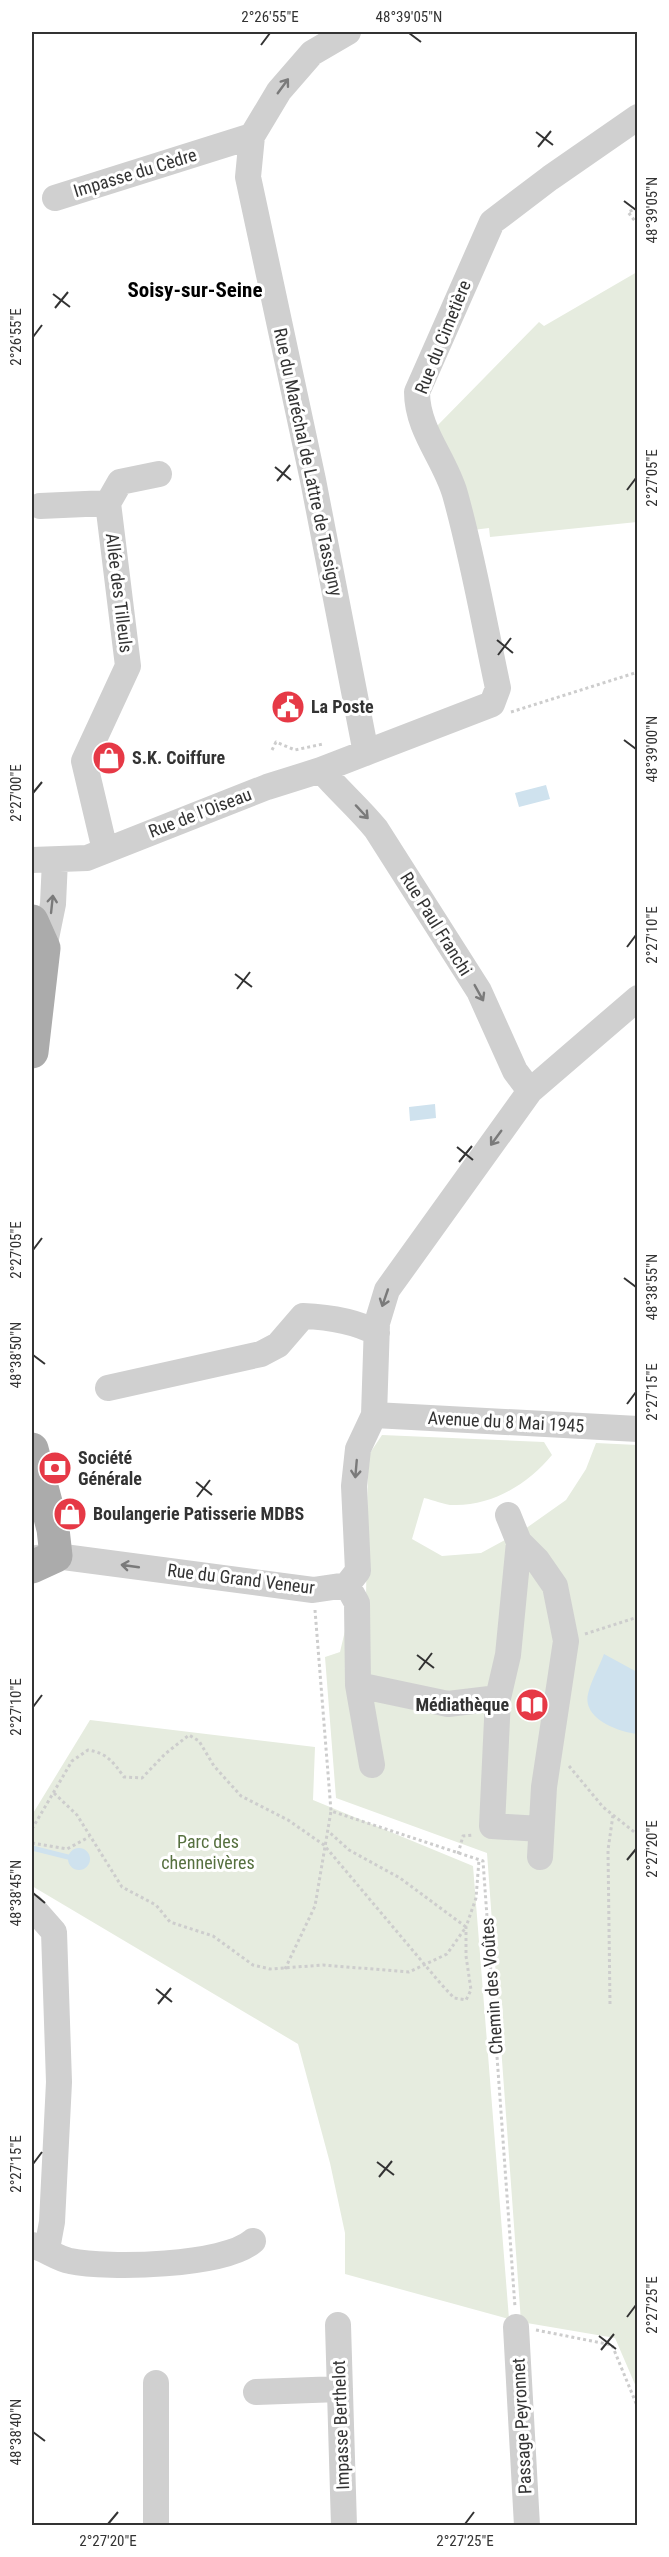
<svg xmlns="http://www.w3.org/2000/svg" width="669" height="2557" viewBox="0 0 669 2557" font-family="'Roboto Condensed',sans-serif">
<style>
.green{fill:#e6ecdf}
.water{fill:#cfe2ee}
.lines{fill:none;stroke-linecap:round;stroke-linejoin:round}
.stream{stroke:#cfe2ee;stroke-width:5}
.path{stroke:#cdcdcd;stroke-width:3;stroke-dasharray:3 3;stroke-linecap:butt}
.minor{stroke:#d0d0d0;stroke-width:26}
.major{stroke:#ababab;stroke-width:33}
.oneway{stroke:#7a7a7a}
.ticks{fill:none;stroke:#333;stroke-width:2}
.labels{text-anchor:middle;stroke-width:6;stroke-linejoin:round;paint-order:stroke}
.street-label{font-size:18px;fill:#333;stroke:#fff}
.poi-label{font-size:18px;font-weight:bold;fill:#333;stroke:#fff;text-anchor:start}
.park-label{font-size:18px;fill:#56703f;stroke:#fff}
.quarter-label{font-size:21px;font-weight:bold;fill:#000;stroke:#fff}
.neatline{fill:none;stroke:#333;stroke-width:2}
.ticks-label{font-size:15px;text-anchor:middle;fill:#333}
</style>
<rect width="100%" height="100%" fill="#fff"/>
<!-- green -->
<path class="green" d="M 637,272 L 637,522 L 490,537 L 489,528 L 473,530 L 436,427 L 539,322 L 544,326 Z
M 382,1435 L 544,1442 L 552,1455 C 529,1483 494,1505 456,1505 C 446,1506 434,1500 424,1498 L 412,1539 L 442,1556 L 481,1553 L 525,1529 L 566,1500 L 586,1469 L 596,1443 L 637,1445 L 637,2389 L 615,2338 L 521,2322 L 487,1853 L 336,1798 L 325,1657 L 340,1652 L 348,1618 L 366,1600 L 368,1456 Z
M 90,1720 L 315,1747 L 313,1800 L 473,1866 L 509,2319 L 345,2274 L 345,2233 L 330,2163 L 298,2044 L 32,1886 L 32,1815 Z"/>
<!-- water -->
<path class="water" d="M 546,785 L 550,799 L 519,807 L 515,793 Z
M 435,1104 L 436,1118 L 410,1121 L 409,1107 Z
M 604,1654 L 637,1672 L 637,1734 C 619,1732 582,1719 588,1694 C 591,1681 599,1667 604,1654 Z
M68 1859a11 11 0 1 1 22 0a11 11 0 1 1-22 0Z"/>
<g class="lines">
<!-- stream -->
<path class="stream" d="M 32,1848 L 68,1857"/>
<!-- path -->
<path class="path" d="M 638,208 L 628,212 L 638,225
M 511,712 L 638,672
M 272,750 L 276,742 L 295,750 L 323,744
M 315,1610 L 331,1811 L 483,1861 L 515,2307
M 585,1634 L 638,1617
M 569,1766 L 603,1807 L 638,1835
M 54,1793 L 77,1815 L 122,1887 L 156,1905 L 170,1922 L 213,1936 L 253,1965 L 270,1969 L 323,1965 L 409,1972 L 447,1954 L 466,1927 L 400,1878 L 349,1850 L 328,1831
M 32,1829 L 72,1761 L 88,1750 C 107,1753 113,1762 124,1777 L 142,1778 L 165,1754 L 189,1735 L 199,1741 L 214,1766 L 241,1796 L 288,1820 L 324,1845 L 441,1984 L 454,1998 L 466,2000 L 471,1990 L 466,1956 L 466,1927 L 476,1898 L 479,1860
M 32,1843 L 67,1849 L 89,1837
M 458,1854 L 463,1836 L 473,1835
M 285,1969 L 315,1906 L 331,1811
M 610,2004 L 608,1850 L 613,1815
M 536,2330 L 612,2345 L 638,2408"/>
<!-- minor -->
<path class="minor" d="M 348,32 L 312,53 L 279,91 L 252,136 L 248,177 L 313,480 L 366,753
M 55,198 L 252,136
M 108,503 L 120,482 L 159,474
M 40,506 L 108,503 L 128,666 L 84,761 L 105,850
M 321,770 C 339,791 359,808 376,829 L 479,991 L 515,1071 L 530,1091
M 32,860 L 87,858 L 267,787 L 321,770 L 492,704 L 498,688 C 484,623 473,558 455,494 C 445,459 417,430 417,392 L 492,222 L 550,178 L 638,117
M 44,948 L 53,904 L 55,860
M 108,1388 L 261,1354 L 278,1345 L 303,1316 C 328,1317 355,1321 377,1333
M 374,1415 L 638,1429
M 519,1542 L 537,1560 L 555,1586 L 566,1641 L 544,1787 L 540,1857
M 37,1558 L 56,1556 L 313,1590 L 347,1585 L 358,1571 L 354,1486 L 358,1449 L 374,1415 L 377,1323 L 387,1290 L 530,1091 L 638,998
M 347,1585 L 357,1603 L 358,1685 L 448,1704 L 498,1698 L 508,1655 L 519,1542 L 508,1515
M 358,1685 L 372,1765
M 498,1698 L 492,1826 L 541,1829
M 32,1907 L 54,1932 L 59,2082 L 52,2222 L 47,2249
M 32,2245 C 45,2249 58,2259 70,2261 C 108,2269 225,2266 253,2241
M 338,2325 L 344,2526
M 516,2327 L 527,2526
M 156,2383 L 156,2526
M 256,2392 L 340,2389"/>
<!-- major -->
<path class="major" d="M 32,921 L 44,948 L 32,1052
M 32,1449 L 53,1529 L 56,1556 L 32,1567"/>
</g>
<!-- one-way arrows -->
<defs><path id="oneway-shaft" d="M-6 0H5M1.5-3L5.5 0L1.5 3" fill="none" stroke-width="1.6" stroke-linecap="round" stroke-linejoin="round" transform="scale(1.5)"/></defs>
<g class="oneway">
<use href="#oneway-shaft" transform="translate(283 86) rotate(-54)"/>
<use href="#oneway-shaft" transform="translate(362 812) rotate(47)"/>
<use href="#oneway-shaft" transform="translate(52 904) rotate(-84)"/>
<use href="#oneway-shaft" transform="translate(479 993) rotate(61)"/>
<use href="#oneway-shaft" transform="translate(496 1138) rotate(126)"/>
<use href="#oneway-shaft" transform="translate(385 1298) rotate(109)"/>
<use href="#oneway-shaft" transform="translate(356 1469) rotate(95)"/>
<use href="#oneway-shaft" transform="translate(130 1566) rotate(-172)"/>
</g>
<!-- ticks -->
<path class="ticks" d="M 409,33 L 421,42M 261,45 L 270,33M 536,132 L 553,145M 538,147 L 551,131M 624,201 L 636,210M 53,294 L 70,307M 55,308 L 68,292M 33,337 L 42,325M 275,467 L 291,480M 277,481 L 290,465M 627,490 L 636,478M 497,640 L 513,653M 498,655 L 511,638M 624,740 L 636,749M 33,793 L 42,782M 627,947 L 636,935M 235,974 L 252,987M 237,989 L 250,972M 457,1147 L 473,1160M 459,1162 L 472,1146M 33,1250 L 42,1238M 624,1278 L 636,1287M 33,1355 L 45,1364M 627,1404 L 636,1392M 196,1482 L 212,1495M 197,1497 L 210,1480M 417,1655 L 434,1668M 419,1670 L 432,1653M 33,1707 L 42,1695M 627,1860 L 636,1849M 33,1893 L 45,1903M 156,1989 L 172,2002M 158,2004 L 171,1988M 377,2162 L 394,2175M 33,2164 L 42,2152M 379,2177 L 392,2161M 627,2317 L 636,2305M 599,2336 L 616,2349M 601,2350 L 614,2334M 33,2432 L 45,2441M 108,2524 L 118,2512M 465,2524 L 474,2512"/>
<!-- icons -->
<defs>
<symbol id="civic-disc" viewBox="-11 -11 22 22"><circle r="9.5" fill="#e63946" stroke="#fff"/><path d="M-.6-6.5H3V-4.5H.6V-3L4-1V1h2V6H-6V1h2V-1L-.6-3ZM-1.2 2.5V6h2.4V2.5Z" fill="#fff"/></symbol>
<symbol id="shop-disc" viewBox="-11 -11 22 22"><circle r="9.5" fill="#e63946" stroke="#fff"/><path d="M-5-2.5h2.3a2.7 3.5 0 0 1 5.4 0H5L5.5 6h-11ZM-1.5-2.5h3a1.5 2.3 0 0 0-3 0Z" fill="#fff"/></symbol>
<symbol id="bank-disc" viewBox="-11 -11 22 22"><circle r="9.5" fill="#e63946" stroke="#fff"/><path d="M-6-4H6V4H-6ZM0-2.3a2.3 2.3 0 1 0 0 4.6a2.3 2.3 0 1 0 0-4.6Z" fill="#fff"/></symbol>
<symbol id="library-disc" viewBox="-11 -11 22 22"><circle r="9.5" fill="#e63946" stroke="#fff"/><path d="M-6-4Q-3-5.5-.7-3.5V5Q-3 3-6 4ZM6-4Q3-5.5 .7-3.5V5Q3 3 6 4Z" fill="#fff"/></symbol>
</defs>
<g fill-rule="evenodd">
<use href="#civic-disc" x="269" y="688" width="38" height="38"/>
<use href="#shop-disc" x="90" y="739" width="38" height="38"/>
<use href="#bank-disc" x="36" y="1449" width="38" height="38"/>
<use href="#shop-disc" x="51" y="1495" width="38" height="38"/>
<use href="#library-disc" x="513" y="1686" width="38" height="38"/>
</g>
<g class="labels">
<!-- street labels -->
<g class="street-label">
<text transform="translate(135 173) rotate(-17)" y="6">Impasse du Cèdre</text>
<text transform="translate(443 337) rotate(-68)" y="6">Rue du Cimetière</text>
<text transform="translate(308 462) rotate(78)" y="6">Rue du Maréchal de Lattre de Tassigny</text>
<text transform="translate(119 593) rotate(83)" y="6">Allée des Tilleuls</text>
<text transform="translate(200 813) rotate(-21)" y="6">Rue de l'Oiseau</text>
<text transform="translate(436 924) rotate(58)" y="6">Rue Paul Franchi</text>
<text transform="translate(506 1422) rotate(3)" y="6">Avenue du 8 Mai 1945</text>
<text transform="translate(241 1579) rotate(7)" y="6">Rue du Grand Veneur</text>
<text transform="translate(492 1986) rotate(-94)" y="6">Chemin des Voûtes</text>
<text transform="translate(341 2425) rotate(-92)" y="6">Impasse Berthelot</text>
<text transform="translate(522 2426) rotate(-93)" y="6">Passage Peyronnet</text>
</g>
<!-- poi labels -->
<g class="poi-label">
<text x="311" y="713">La Poste</text>
<text x="132" y="764">S.K. Coiffure</text>
<text x="78" y="1464">Société<tspan x="78" dy="21">Générale</tspan></text>
<text x="93" y="1520">Boulangerie Patisserie MDBS</text>
<text x="509" y="1711" text-anchor="end">Médiathèque</text>
</g>
<!-- park labels -->
<g class="park-label">
<text x="208" y="1848">Parc des<tspan x="208" dy="21">chenneivères</tspan></text>
</g>
<!-- quarter labels -->
<g class="quarter-label">
<text x="195" y="297">Soisy-sur-Seine</text>
</g>
</g>
<!-- border -->
<rect width="669" height="2557" fill="none" stroke="#ffffff" stroke-width="66"/>
<rect x="33" y="33" width="603" height="2491" class="neatline"/>
<g class="ticks-label">
<text x="270" y="22">2°26'55"E</text>
<text x="409" y="22">48°39'05"N</text>
<text transform="translate(652 210) rotate(-90)" y="5">48°39'05"N</text>
<text transform="translate(16 337) rotate(-90)" y="5">2°26'55"E</text>
<text transform="translate(652 478) rotate(-90)" y="5">2°27'05"E</text>
<text transform="translate(652 749) rotate(-90)" y="5">48°39'00"N</text>
<text transform="translate(16 793) rotate(-90)" y="5">2°27'00"E</text>
<text transform="translate(652 935) rotate(-90)" y="5">2°27'10"E</text>
<text transform="translate(16 1250) rotate(-90)" y="5">2°27'05"E</text>
<text transform="translate(652 1287) rotate(-90)" y="5">48°38'55"N</text>
<text transform="translate(16 1355) rotate(-90)" y="5">48°38'50"N</text>
<text transform="translate(652 1392) rotate(-90)" y="5">2°27'15"E</text>
<text transform="translate(16 1707) rotate(-90)" y="5">2°27'10"E</text>
<text transform="translate(652 1849) rotate(-90)" y="5">2°27'20"E</text>
<text transform="translate(16 1893) rotate(-90)" y="5">48°38'45"N</text>
<text transform="translate(16 2164) rotate(-90)" y="5">2°27'15"E</text>
<text transform="translate(652 2305) rotate(-90)" y="5">2°27'25"E</text>
<text transform="translate(16 2432) rotate(-90)" y="5">48°38'40"N</text>
<text x="108" y="2546">2°27'20"E</text>
<text x="465" y="2546">2°27'25"E</text>
</g>
</svg>
